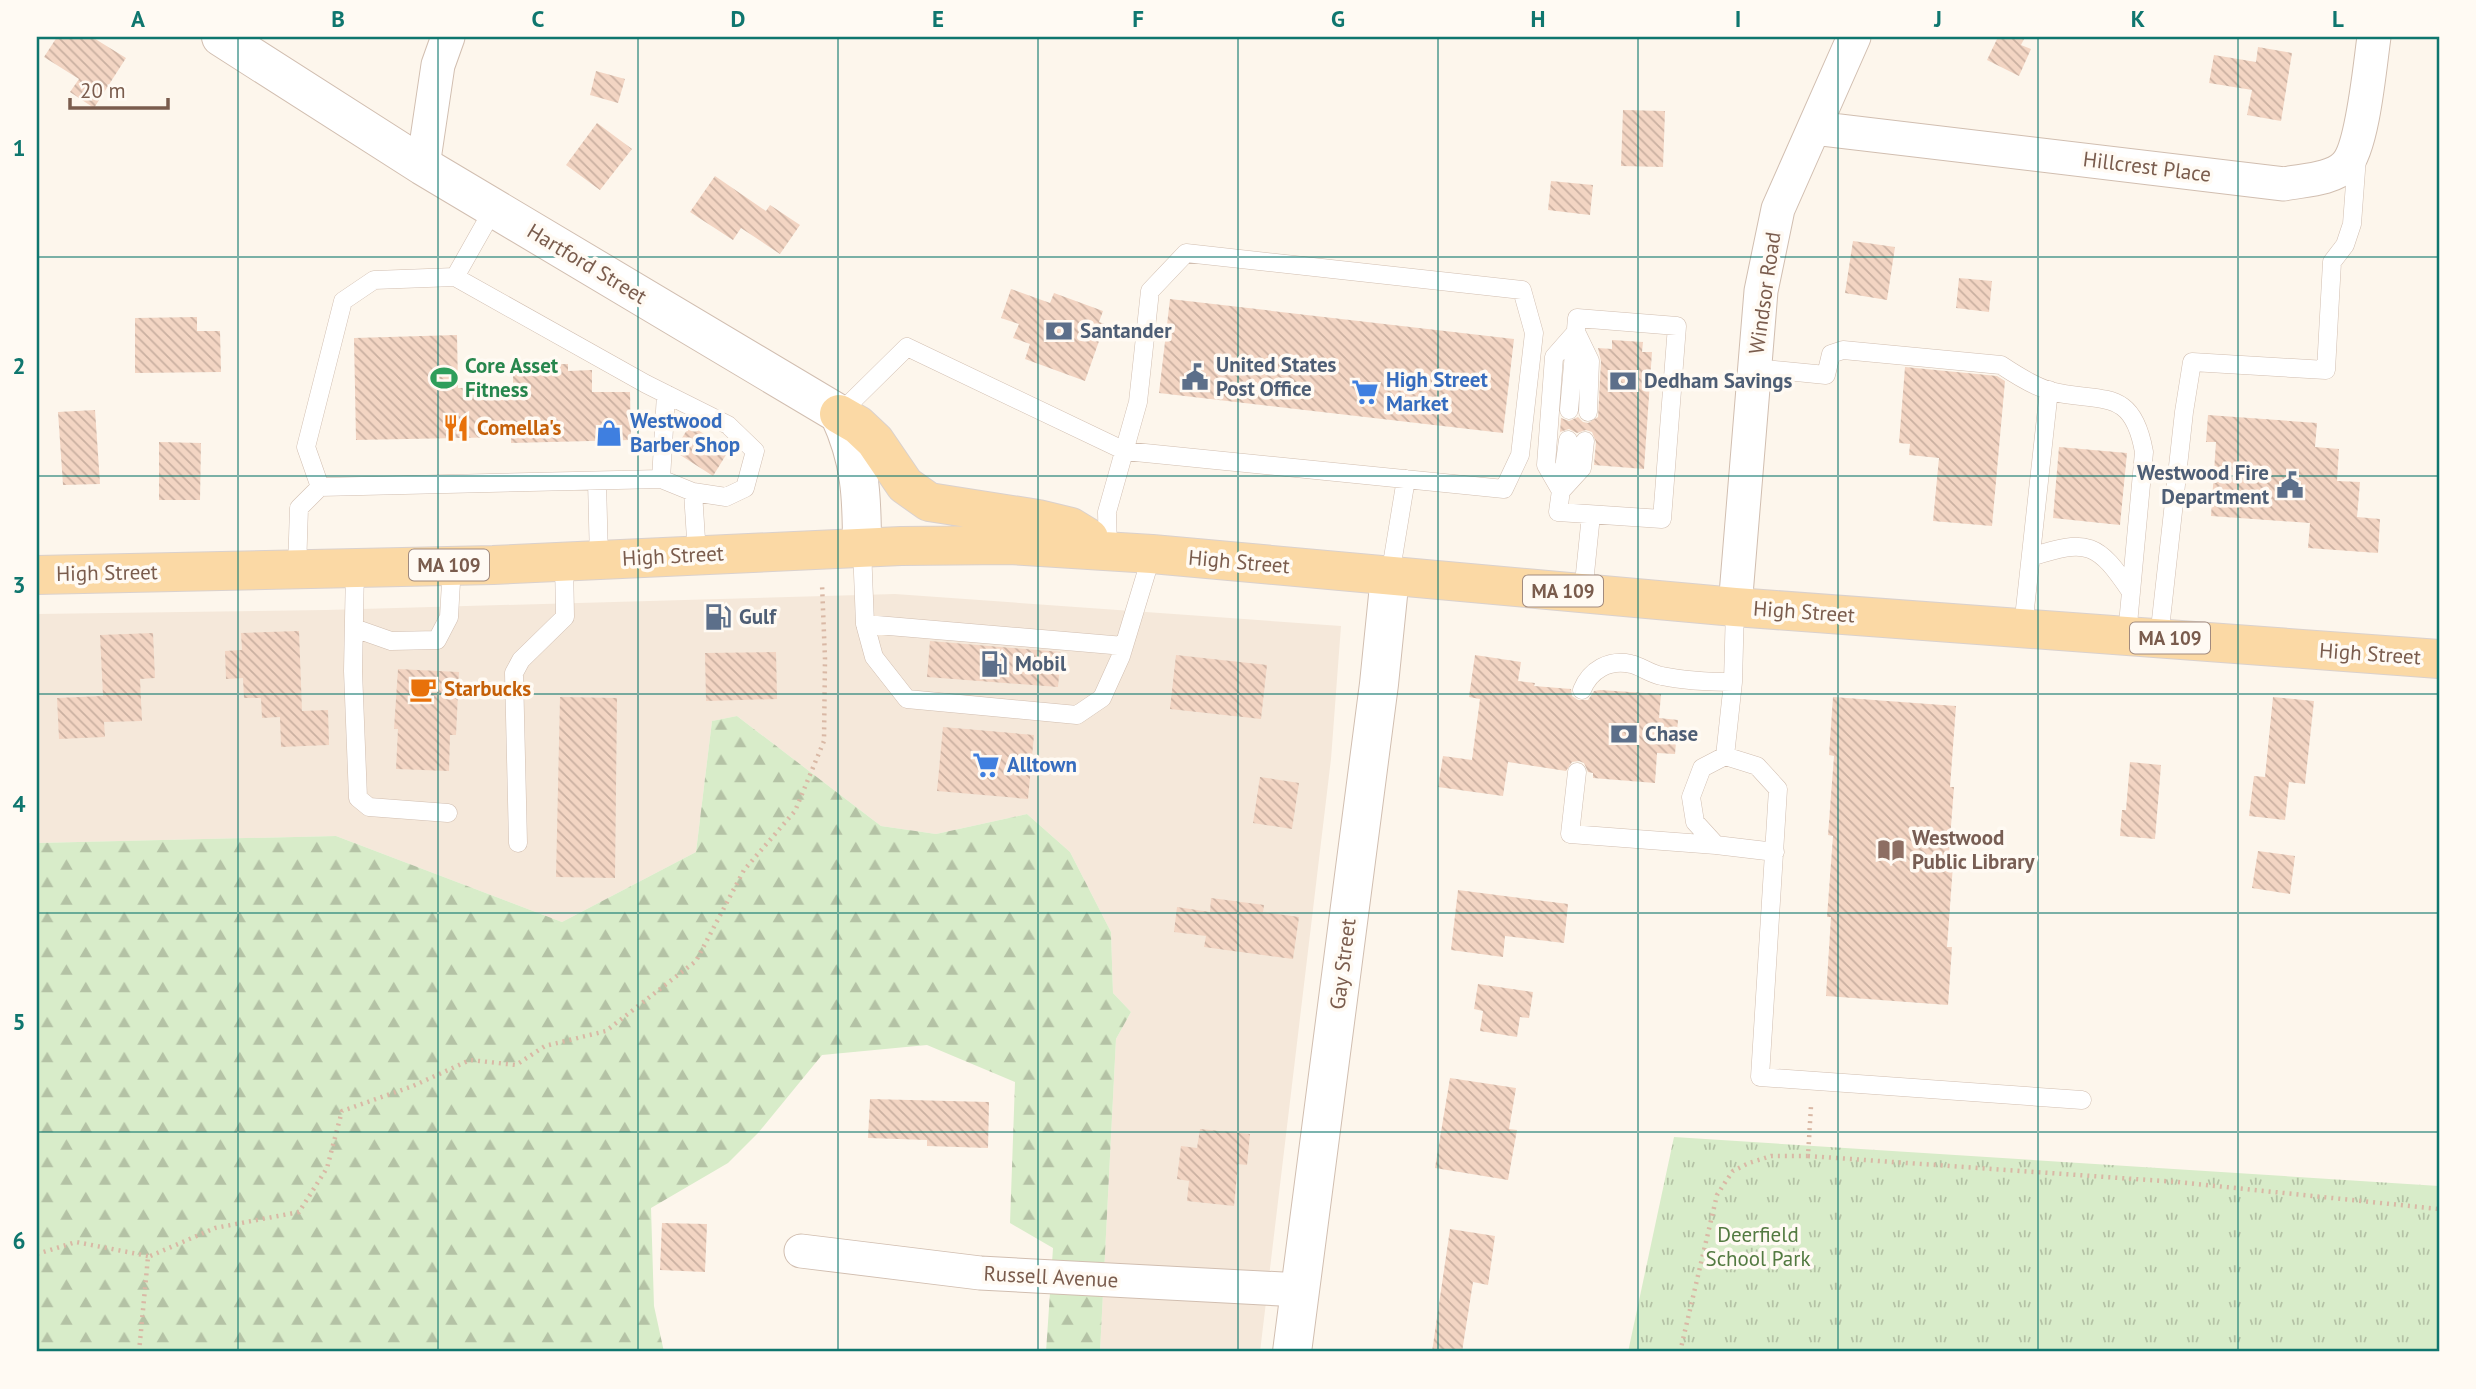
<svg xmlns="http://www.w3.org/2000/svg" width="2476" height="1389" viewBox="0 0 2476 1389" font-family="'PT Sans',sans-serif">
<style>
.residential{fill:#f5e8da}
.forest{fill:url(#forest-firs)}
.park{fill:url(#park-tufts)}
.building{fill:url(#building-back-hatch)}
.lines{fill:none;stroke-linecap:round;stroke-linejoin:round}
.service-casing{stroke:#d1beb0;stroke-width:19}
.minor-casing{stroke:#d1beb0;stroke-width:35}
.tertiary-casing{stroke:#d1beb0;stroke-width:40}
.primary-casing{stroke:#dad1cd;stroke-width:40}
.path{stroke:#d9b8a5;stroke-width:4.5;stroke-dasharray:2 5;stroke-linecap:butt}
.service{stroke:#fff;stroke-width:18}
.minor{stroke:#fff;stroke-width:33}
.tertiary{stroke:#fff;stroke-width:38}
.primary{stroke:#fbd9a5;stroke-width:38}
.grid{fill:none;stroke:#0f766e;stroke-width:2;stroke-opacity:0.55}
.labels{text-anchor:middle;stroke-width:7;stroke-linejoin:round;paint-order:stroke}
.shield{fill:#fffaf3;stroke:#a28b7f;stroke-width:2}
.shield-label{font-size:19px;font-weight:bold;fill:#7a5c4d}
.street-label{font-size:21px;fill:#7a5c4d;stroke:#fffaf3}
.service-label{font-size:21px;font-weight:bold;fill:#4e5e75;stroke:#fffaf3;text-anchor:start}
.leisure-label{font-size:21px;font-weight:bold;fill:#27864d;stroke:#fffaf3;text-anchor:start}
.shop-label{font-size:21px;font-weight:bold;fill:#366cbe;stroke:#fffaf3;text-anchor:start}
.food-label{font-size:21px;font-weight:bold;fill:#c56008;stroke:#fffaf3;text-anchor:start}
.education-label{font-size:21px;font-weight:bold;fill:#785e54;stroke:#fffaf3;text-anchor:start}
.park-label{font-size:21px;fill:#537a41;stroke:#fffaf3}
.neatline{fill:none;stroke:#0f766e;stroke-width:2.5}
.grid-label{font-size:23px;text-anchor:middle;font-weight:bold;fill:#0f766e}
</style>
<defs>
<pattern id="forest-firs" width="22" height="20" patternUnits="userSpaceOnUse" patternTransform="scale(1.75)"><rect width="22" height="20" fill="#d8ecc9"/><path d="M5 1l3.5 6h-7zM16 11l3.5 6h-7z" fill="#b4c2a5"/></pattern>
<pattern id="park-tufts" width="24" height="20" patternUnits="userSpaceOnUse" patternTransform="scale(1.75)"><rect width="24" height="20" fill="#d8ecc9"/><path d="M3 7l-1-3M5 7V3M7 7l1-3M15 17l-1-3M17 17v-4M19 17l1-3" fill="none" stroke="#b4c2a5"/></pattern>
<pattern id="building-back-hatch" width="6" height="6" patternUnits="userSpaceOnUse" patternTransform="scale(1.75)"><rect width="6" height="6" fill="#f3d5c3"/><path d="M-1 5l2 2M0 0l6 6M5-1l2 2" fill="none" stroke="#cab0a1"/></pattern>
</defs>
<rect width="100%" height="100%" fill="#fdf6ec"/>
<!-- residential -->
<path class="residential" d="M 895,594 L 1341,626 L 1331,759 L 1260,1352 L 1100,1352 L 1116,1039 L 1131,1012 L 1113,993 L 1111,932 L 1070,852 L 1027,814 L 936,834 L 881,826 L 737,716 L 712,721 L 696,852 L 562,922 L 336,836 L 37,843 L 37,614 L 326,610 Z"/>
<!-- forest -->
<path class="forest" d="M 737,716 L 881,826 L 936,834 L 1027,814 L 1070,852 L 1111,932 L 1113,993 L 1131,1012 L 1116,1039 L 1100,1352 L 1046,1352 L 1053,1248 L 1010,1223 L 1015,1082 L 927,1045 L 822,1055 L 758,1133 L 728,1163 L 651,1208 L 654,1306 L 664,1352 L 37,1352 L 37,843 L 336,836 L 562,922 L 696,852 L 712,721 Z"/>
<!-- park -->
<path class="park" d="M 1674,1137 L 2439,1186 L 2439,1352 L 1628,1352 Z"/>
<!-- building -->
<path class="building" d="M 57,37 L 92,37 L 126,58 L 94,108 L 70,92 L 79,79 L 44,57 Z
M 1998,37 L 2025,37 L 2021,45 L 2031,49 L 2019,76 L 1987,60 Z
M 2258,47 L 2292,53 L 2281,121 L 2247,115 L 2252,90 L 2209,83 L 2214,55 L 2256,62 Z
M 596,71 L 625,79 L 618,103 L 590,95 Z
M 1623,110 L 1665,111 L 1663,167 L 1621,166 Z
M 597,123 L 632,149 L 600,190 L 566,165 Z
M 715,176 L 766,211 L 770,205 L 800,225 L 780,254 L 741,228 L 733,240 L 690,212 Z
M 1551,181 L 1593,185 L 1590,215 L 1548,210 Z
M 1853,241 L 1895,247 L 1887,300 L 1845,293 Z
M 1959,278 L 1992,281 L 1989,312 L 1956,308 Z
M 1011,289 L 1050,303 L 1054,293 L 1103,311 L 1099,322 L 1105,324 L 1085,381 L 1025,359 L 1030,344 L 1013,338 L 1019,324 L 1001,318 Z
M 1170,299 L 1514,339 L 1503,433 L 1159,393 Z
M 197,317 L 197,331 L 220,331 L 221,372 L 135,373 L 135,318 Z
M 457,335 L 458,388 L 513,387 L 513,365 L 568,364 L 568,371 L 592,370 L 592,392 L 630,392 L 631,440 L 511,443 L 511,437 L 356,440 L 354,338 Z
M 1612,340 L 1643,342 L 1642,352 L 1652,352 L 1644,469 L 1594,465 L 1596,442 L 1592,432 L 1586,430 L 1577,433 L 1569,429 L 1560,432 L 1561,418 L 1569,421 L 1578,417 L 1583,422 L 1588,423 L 1598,417 L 1601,361 L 1598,348 L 1612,349 Z
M 1905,367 L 1997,376 L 2005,381 L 1992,526 L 1933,521 L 1939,458 L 1909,455 L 1910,444 L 1899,443 Z
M 95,410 L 100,484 L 63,485 L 58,412 Z
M 2208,415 L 2317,423 L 2315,447 L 2339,449 L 2337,481 L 2360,482 L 2357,517 L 2380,519 L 2378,553 L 2308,548 L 2310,523 L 2211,516 L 2216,442 L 2206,442 Z
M 690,425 L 729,450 L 713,476 L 674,451 Z
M 159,442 L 201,443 L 200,500 L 159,500 Z
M 2059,447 L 2127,453 L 2120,525 L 2053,518 Z
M 299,631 L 302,711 L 328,710 L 329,745 L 281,747 L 280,717 L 262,718 L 261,698 L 244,698 L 243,678 L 226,679 L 225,651 L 242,650 L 241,633 Z
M 153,633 L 155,678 L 140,679 L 142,721 L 104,722 L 105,737 L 59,739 L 57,698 L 103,696 L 100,635 Z
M 930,641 L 1061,652 L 1058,687 L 927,677 Z
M 776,652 L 777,699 L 706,701 L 705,653 Z
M 1176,655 L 1267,665 L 1261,719 L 1170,709 Z
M 1475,655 L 1521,662 L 1518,681 L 1535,683 L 1534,686 L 1571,689 L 1572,696 L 1578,700 L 1588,700 L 1594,691 L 1600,690 L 1661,694 L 1659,718 L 1678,720 L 1675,754 L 1657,753 L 1655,783 L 1593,778 L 1593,773 L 1588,772 L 1584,763 L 1579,761 L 1572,762 L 1566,771 L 1508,762 L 1503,796 L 1438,787 L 1443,756 L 1472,760 L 1480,699 L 1469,697 Z
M 398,669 L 459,672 L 456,735 L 450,735 L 449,771 L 396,769 L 398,729 L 394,729 Z
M 560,697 L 617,698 L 615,878 L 556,877 Z
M 1833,697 L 1956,706 L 1950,787 L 1954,787 L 1948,865 L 1953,865 L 1947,947 L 1952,947 L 1948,1005 L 1826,996 L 1831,917 L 1827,917 L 1833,836 L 1828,835 L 1834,756 L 1829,755 Z
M 2273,697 L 2314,701 L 2305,784 L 2289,782 L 2285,820 L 2249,816 L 2254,776 L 2265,777 Z
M 943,727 L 1034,735 L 1028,799 L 937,791 Z
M 2130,762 L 2161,765 L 2155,839 L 2120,836 L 2122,810 L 2126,810 Z
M 1260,777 L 1299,783 L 1292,829 L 1253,823 Z
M 2258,851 L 2295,856 L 2290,894 L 2252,888 Z
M 1458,890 L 1568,904 L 1564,943 L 1505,936 L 1503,957 L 1451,950 Z
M 1211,898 L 1264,905 L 1263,912 L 1299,917 L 1293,959 L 1204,947 L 1206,936 L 1174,932 L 1177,907 L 1210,912 Z
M 1478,984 L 1533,992 L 1529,1018 L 1520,1017 L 1517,1037 L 1480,1031 L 1483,1011 L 1474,1009 Z
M 1450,1078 L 1516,1088 L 1509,1129 L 1517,1130 L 1508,1180 L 1435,1168 Z
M 870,1099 L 989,1102 L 988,1148 L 927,1146 L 927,1140 L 868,1138 Z
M 1200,1129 L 1250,1134 L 1247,1165 L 1238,1164 L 1234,1206 L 1187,1201 L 1189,1181 L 1177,1179 L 1181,1146 L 1197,1148 Z
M 662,1223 L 707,1224 L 705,1272 L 660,1270 Z
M 1450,1229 L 1495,1236 L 1488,1285 L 1473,1282 L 1462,1352 L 1432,1352 Z"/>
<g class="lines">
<defs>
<path id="service" d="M 455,277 L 646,384 L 728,425 L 755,451 L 745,488 L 726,497 L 693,492 L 661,479 L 320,487 L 306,447 L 343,301 L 374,280 Z
M 455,277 L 494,208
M 1576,332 L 1590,361 L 1588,412
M 1755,368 L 1826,375 L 1831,354 L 1843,350 L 2001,365 C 2016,375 2033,386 2050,391 C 2101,404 2132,385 2144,452 L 2127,635
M 839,414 L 907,347 L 1125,451 L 1504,489 L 1520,455 L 1534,333 L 1522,290 L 1186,253 L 1150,291 L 1138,402 L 1107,512 L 1108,551
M 1568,440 L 1558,512 L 1662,519 L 1677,326 L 1577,318 L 1569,410
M 661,479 L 666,394
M 597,481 L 599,560
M 1561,491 L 1546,465 L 1554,357 L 1576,332
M 1561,491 L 1582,468 L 1585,441
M 693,492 L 697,555
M 862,548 L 865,624 L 874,657 L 907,699 L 1077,715 L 1102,698 L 1121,656 L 1152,554
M 2031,557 C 2088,538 2098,543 2131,592
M 355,568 L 353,671 L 358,798 L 369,807 L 448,813
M 297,569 L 299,508 L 320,487
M 1390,576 L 1406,479
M 1583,593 L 1591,515
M 865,624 L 1124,646
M 2023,627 L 2049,390
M 354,628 L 391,641 L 437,640 L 449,617 L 452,565
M 2159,638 L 2184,412 L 2192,362 L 2326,370 L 2332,262 L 2345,245 L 2352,224 L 2357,157
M 1582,690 C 1590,670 1609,659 1631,664 C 1641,666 1650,674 1662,676 C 1686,681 1708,682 1733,682
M 1725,756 L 1733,682 L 1735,607
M 1577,772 L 1570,834 L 1716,845
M 518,843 L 514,673 L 521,660 L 565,617 L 564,561
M 1775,852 L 1716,845 L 1695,822 L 1691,797 L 1702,768 L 1725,756 L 1757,766 L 1778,789 L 1760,1077 L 2082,1100"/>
<path id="minor" d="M 1814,128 L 2284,184 C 2303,180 2332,180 2346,165 C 2363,146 2370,64 2374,37
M 423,166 L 438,65 L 448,37
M 1735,607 L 1761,291 L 1778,209 L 1854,37
M 801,1251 L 980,1273 L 1301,1290"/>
<path id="tertiary" d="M 221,37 L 423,166 L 839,414 C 861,461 862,497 862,548
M 1292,1352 L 1379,684 L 1390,576"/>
<path id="primary" d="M 839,414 L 858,425 L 875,441 L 905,485 L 929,502 L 1038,519 L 1071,527 L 1089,538
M 37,575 L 493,565 L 901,546 L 1009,545 L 1152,554 L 1735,607 L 2439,659"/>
</defs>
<!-- service casing -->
<use href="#service" class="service-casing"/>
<!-- minor casing -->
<use href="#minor" class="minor-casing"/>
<!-- tertiary casing -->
<use href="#tertiary" class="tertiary-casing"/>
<!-- primary casing -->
<use href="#primary" class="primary-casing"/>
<!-- path -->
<path class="path" d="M 1808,1156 L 2177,1182 L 2439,1209
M 37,1254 L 76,1242 L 148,1256
M 139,1352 L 148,1257 L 215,1228 L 299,1212 L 327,1168 L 342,1111 L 413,1086 L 470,1060 L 516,1065 L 545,1046 L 606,1031 L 696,961 L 744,870 L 795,811 L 824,741 L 825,659 L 822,584
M 1680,1352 L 1717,1195 L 1726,1181 L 1733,1171 L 1749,1163 L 1771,1156 L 1808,1156 L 1811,1106"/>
<!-- service -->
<use href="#service" class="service"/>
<!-- minor -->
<use href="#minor" class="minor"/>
<!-- tertiary -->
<use href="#tertiary" class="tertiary"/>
<!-- primary -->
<use href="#primary" class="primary"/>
</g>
<!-- grid -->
<path class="grid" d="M 238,37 L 238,1352M 438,37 L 438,1352M 638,37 L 638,1352M 838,37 L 838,1352M 1038,37 L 1038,1352M 1238,37 L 1238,1352M 1438,37 L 1438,1352M 1638,37 L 1638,1352M 1838,37 L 1838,1352M 2038,37 L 2038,1352M 2238,37 L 2238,1352M 37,257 L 2439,257M 37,476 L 2439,476M 37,694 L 2439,694M 37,913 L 2439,913M 37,1132 L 2439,1132"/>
<!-- icons -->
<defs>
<symbol id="bank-bare" viewBox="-9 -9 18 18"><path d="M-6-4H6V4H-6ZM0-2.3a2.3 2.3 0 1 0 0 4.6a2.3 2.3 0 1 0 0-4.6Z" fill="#5c6f8a" stroke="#fffaf3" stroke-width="2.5" paint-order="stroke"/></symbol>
<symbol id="civic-bare" viewBox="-9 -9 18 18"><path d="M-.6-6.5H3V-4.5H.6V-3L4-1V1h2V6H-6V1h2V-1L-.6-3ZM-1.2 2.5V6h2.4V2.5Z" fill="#5c6f8a" stroke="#fffaf3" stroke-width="2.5" paint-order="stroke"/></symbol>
<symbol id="stadium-bare" viewBox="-9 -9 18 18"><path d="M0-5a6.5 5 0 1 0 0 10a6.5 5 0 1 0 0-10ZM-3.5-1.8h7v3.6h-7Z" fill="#2e9e5b" stroke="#fffaf3" stroke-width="2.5" paint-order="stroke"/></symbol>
<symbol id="supermarket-bare" viewBox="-9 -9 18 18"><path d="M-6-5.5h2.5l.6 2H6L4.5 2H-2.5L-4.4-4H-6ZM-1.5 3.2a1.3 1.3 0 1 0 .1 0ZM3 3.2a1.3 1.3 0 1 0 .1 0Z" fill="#3f7fe0" stroke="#fffaf3" stroke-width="2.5" paint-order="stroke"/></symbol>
<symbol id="restaurant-bare" viewBox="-9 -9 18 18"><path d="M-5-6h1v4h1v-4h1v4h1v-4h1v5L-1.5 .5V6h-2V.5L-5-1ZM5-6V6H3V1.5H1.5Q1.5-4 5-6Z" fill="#e8710a" stroke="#fffaf3" stroke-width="2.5" paint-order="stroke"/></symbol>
<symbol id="shop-bare" viewBox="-9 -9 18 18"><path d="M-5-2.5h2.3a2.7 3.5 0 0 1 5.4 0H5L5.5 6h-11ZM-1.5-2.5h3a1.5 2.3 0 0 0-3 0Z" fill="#3f7fe0" stroke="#fffaf3" stroke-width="2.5" paint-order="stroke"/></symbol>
<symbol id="fuel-bare" viewBox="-9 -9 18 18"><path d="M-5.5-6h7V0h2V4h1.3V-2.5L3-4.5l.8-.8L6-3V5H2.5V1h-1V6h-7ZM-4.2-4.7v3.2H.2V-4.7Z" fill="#5c6f8a" stroke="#fffaf3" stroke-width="2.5" paint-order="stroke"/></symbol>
<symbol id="cafe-bare" viewBox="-9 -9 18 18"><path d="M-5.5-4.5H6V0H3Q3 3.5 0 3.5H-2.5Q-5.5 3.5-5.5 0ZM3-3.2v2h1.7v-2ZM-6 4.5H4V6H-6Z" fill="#e8710a" stroke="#fffaf3" stroke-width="2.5" paint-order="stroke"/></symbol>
<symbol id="library-bare" viewBox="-9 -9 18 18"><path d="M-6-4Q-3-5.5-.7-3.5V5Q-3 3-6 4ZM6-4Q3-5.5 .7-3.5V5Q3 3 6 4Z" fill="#8d6e63" stroke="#fffaf3" stroke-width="2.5" paint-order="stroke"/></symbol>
</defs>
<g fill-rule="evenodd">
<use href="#bank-bare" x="1040" y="312" width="38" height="38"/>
<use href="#civic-bare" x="1176" y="358" width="38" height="38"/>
<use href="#stadium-bare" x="425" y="359" width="38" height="38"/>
<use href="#bank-bare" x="1604" y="362" width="38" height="38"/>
<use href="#supermarket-bare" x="1346" y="373" width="38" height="38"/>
<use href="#restaurant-bare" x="437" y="409" width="38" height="38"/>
<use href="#shop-bare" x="590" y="414" width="38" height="38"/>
<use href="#civic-bare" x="2271" y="466" width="38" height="38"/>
<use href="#fuel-bare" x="699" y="598" width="38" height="38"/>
<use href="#fuel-bare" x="975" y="645" width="38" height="38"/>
<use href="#cafe-bare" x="404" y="670" width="38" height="38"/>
<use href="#bank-bare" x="1605" y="715" width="38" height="38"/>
<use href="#supermarket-bare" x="967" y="746" width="38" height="38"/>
<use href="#library-bare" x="1872" y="831" width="38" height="38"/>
</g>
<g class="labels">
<!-- shield labels -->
<g class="shield">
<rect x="409" y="549.5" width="80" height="31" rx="5"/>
<rect x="1523" y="575.5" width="80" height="31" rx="5"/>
<rect x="2130" y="622.5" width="80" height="31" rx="5"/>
</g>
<g class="shield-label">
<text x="449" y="572">MA 109</text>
<text x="1563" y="598">MA 109</text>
<text x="2170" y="645">MA 109</text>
</g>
<!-- street labels -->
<g class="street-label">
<text transform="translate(2147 167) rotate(7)" y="7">Hillcrest Place</text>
<text transform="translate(587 264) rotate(31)" y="7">Hartford Street</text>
<text transform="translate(1765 293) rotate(-82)" y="7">Windsor Road</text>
<text transform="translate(673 556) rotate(-3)" y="7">High Street</text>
<text transform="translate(1239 562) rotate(5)" y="7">High Street</text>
<text transform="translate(107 573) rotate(-1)" y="7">High Street</text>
<text transform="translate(1804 612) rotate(4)" y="7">High Street</text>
<text transform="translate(2370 654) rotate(4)" y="7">High Street</text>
<text transform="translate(1343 964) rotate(-83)" y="7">Gay Street</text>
<text transform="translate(1051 1277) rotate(3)" y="7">Russell Avenue</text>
</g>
<!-- service labels -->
<g class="service-label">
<text x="1080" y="338">Santander</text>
<text x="1216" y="372">United States<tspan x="1216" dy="24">Post Office</tspan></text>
<text x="1644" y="388">Dedham Savings</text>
<text x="2269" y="480" text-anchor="end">Westwood Fire<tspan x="2269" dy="24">Department</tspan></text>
<text x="739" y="624">Gulf</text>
<text x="1015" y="671">Mobil</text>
<text x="1645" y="741">Chase</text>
</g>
<!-- leisure labels -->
<g class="leisure-label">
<text x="465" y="373">Core Asset<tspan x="465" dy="24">Fitness</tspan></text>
</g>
<!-- shop labels -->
<g class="shop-label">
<text x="1386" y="387">High Street<tspan x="1386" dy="24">Market</tspan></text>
<text x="630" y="428">Westwood<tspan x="630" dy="24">Barber Shop</tspan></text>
<text x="1007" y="772">Alltown</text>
</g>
<!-- food labels -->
<g class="food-label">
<text x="477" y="435">Comella's</text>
<text x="444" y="696">Starbucks</text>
</g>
<!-- education labels -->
<g class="education-label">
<text x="1912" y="845">Westwood<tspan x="1912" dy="24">Public Library</tspan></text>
</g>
<!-- park labels -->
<g class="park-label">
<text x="1758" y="1242">Deerfield<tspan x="1758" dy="24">School Park</tspan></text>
</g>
</g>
<!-- border -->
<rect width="2476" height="1389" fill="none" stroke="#fffaf3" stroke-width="77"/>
<!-- scale -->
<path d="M70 98v10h98v-10" fill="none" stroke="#7a5c4d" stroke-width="3.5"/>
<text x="80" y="98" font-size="21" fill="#7a5c4d" stroke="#fffaf3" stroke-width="5" paint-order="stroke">20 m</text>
<rect x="38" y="38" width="2400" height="1312" class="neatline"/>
<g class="grid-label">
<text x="138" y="27">A</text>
<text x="338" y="27">B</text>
<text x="538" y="27">C</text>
<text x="738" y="27">D</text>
<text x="938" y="27">E</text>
<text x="1138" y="27">F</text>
<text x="1338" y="27">G</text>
<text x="1538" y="27">H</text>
<text x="1738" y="27">I</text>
<text x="1938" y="27">J</text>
<text x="2138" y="27">K</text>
<text x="2338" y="27">L</text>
<text x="19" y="156">1</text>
<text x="19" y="374">2</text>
<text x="19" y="593">3</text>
<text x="19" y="812">4</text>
<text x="19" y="1030">5</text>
<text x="19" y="1249">6</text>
</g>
</svg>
